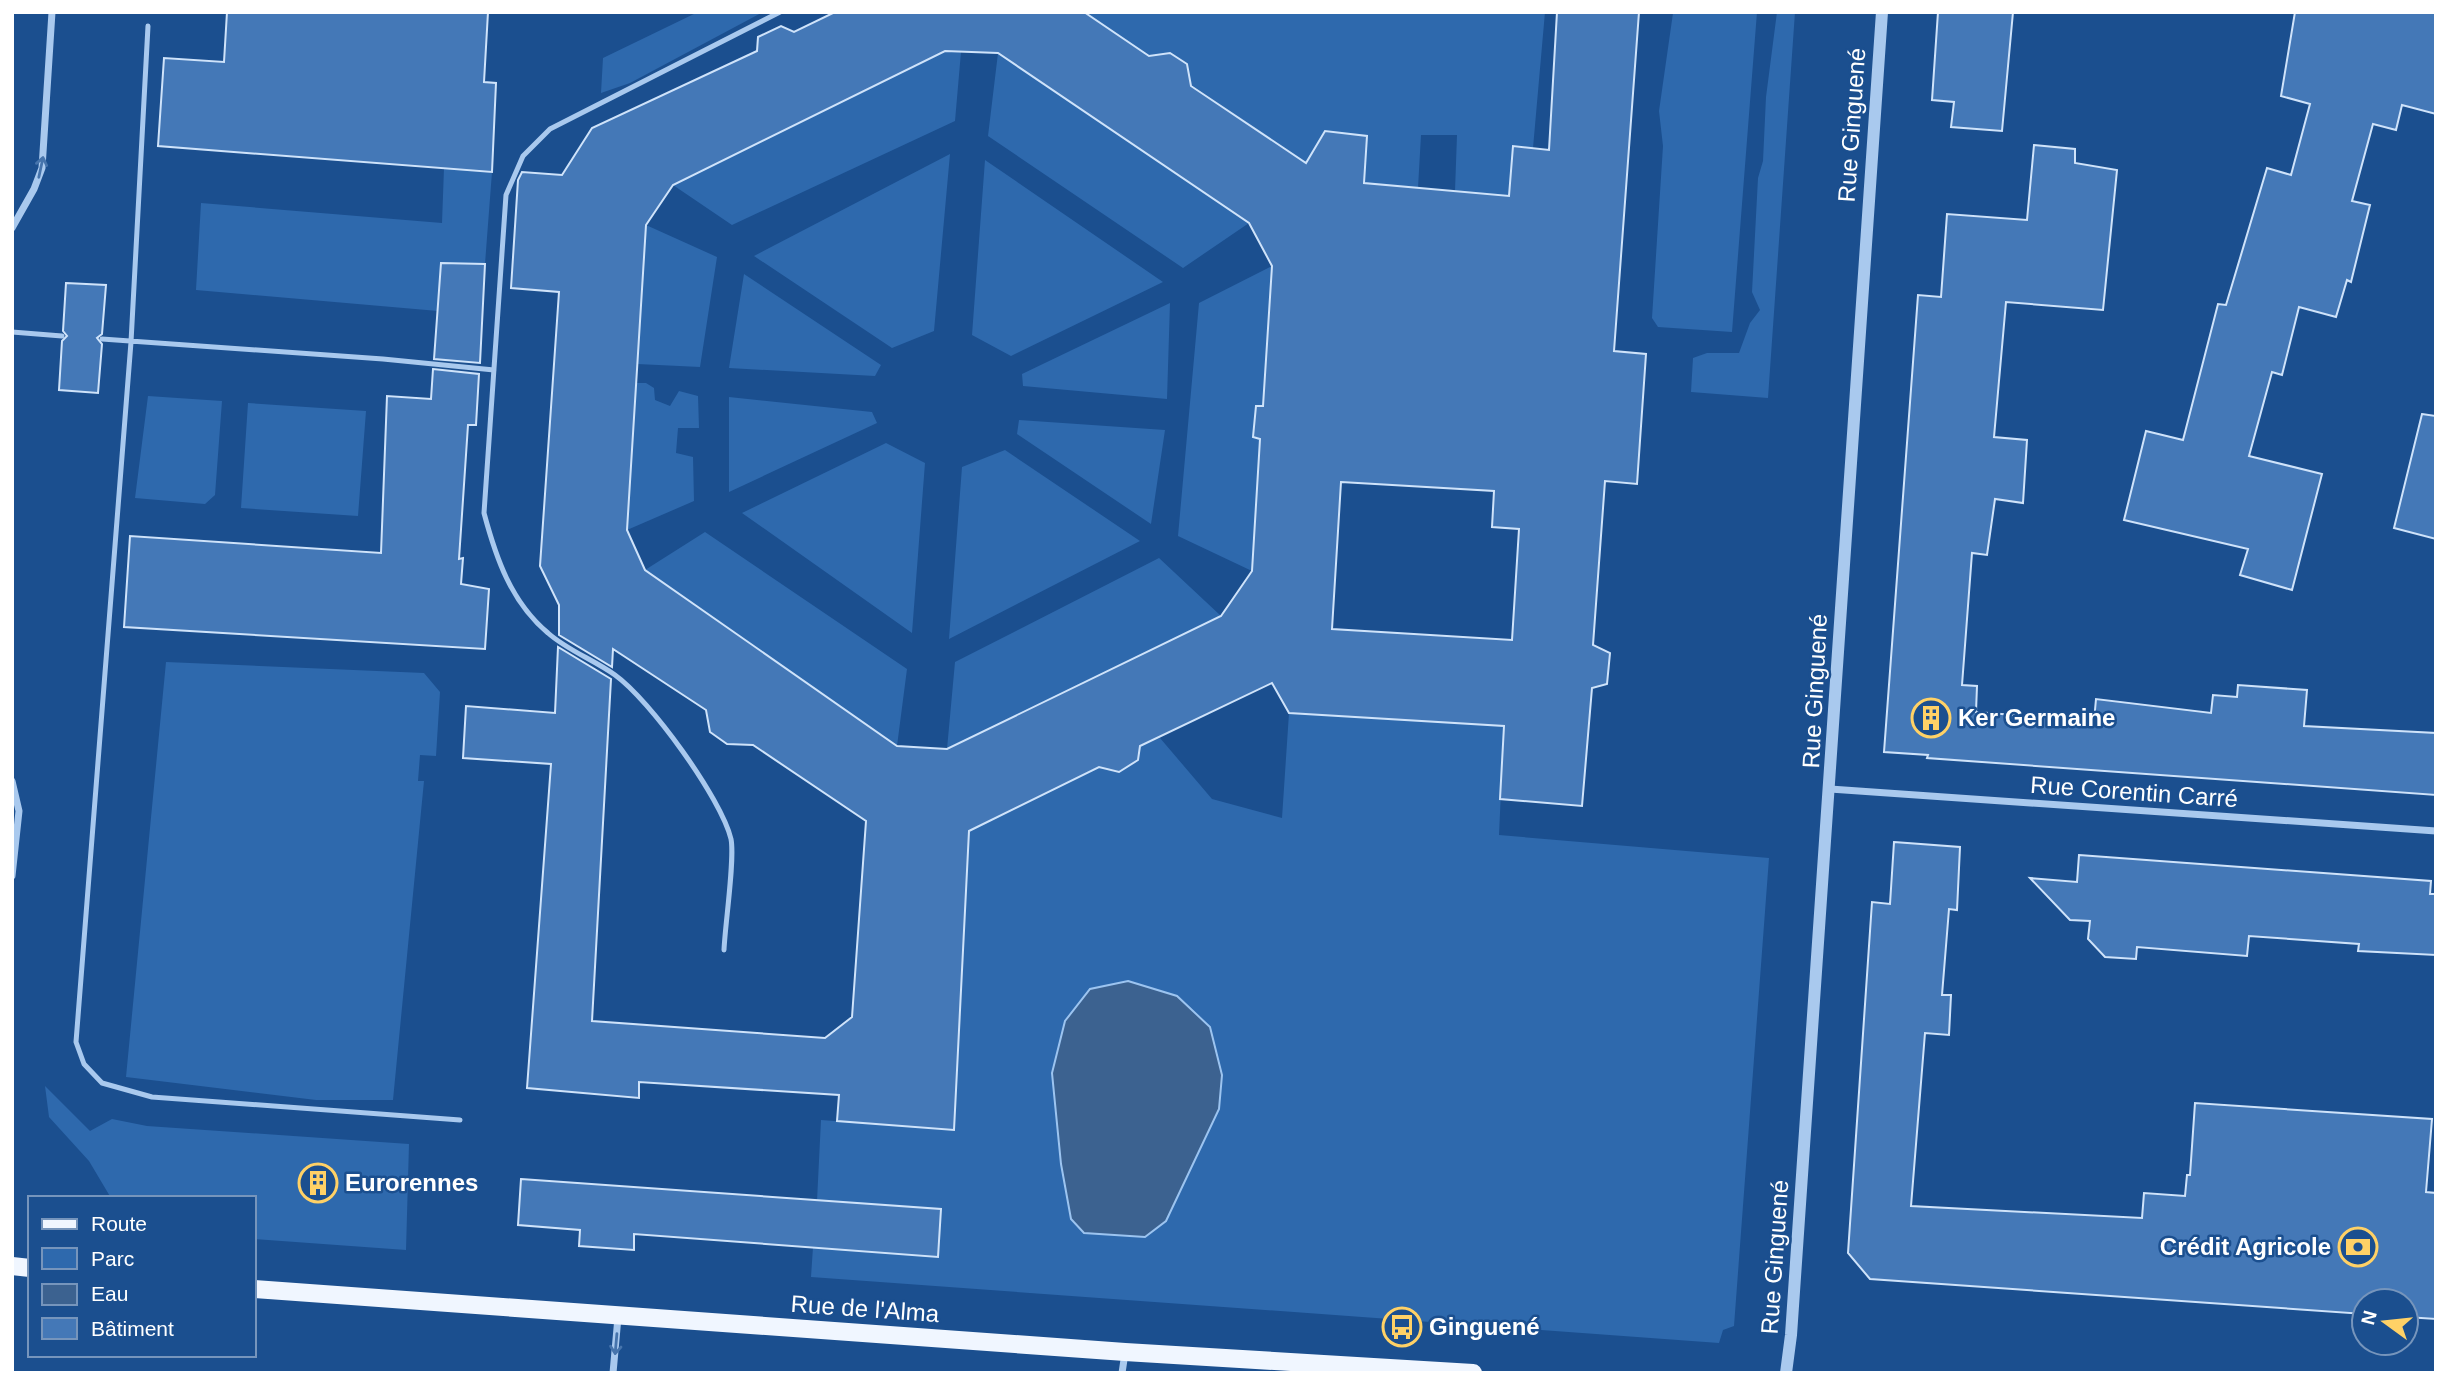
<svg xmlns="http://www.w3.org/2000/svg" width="2448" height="1385" viewBox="0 0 2448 1385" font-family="Arial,sans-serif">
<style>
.green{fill:#2e69ad;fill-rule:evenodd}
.water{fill:#3c6290;stroke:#9cc4f0;stroke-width:2}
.building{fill:#4478b7;stroke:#cfe3fa;stroke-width:2;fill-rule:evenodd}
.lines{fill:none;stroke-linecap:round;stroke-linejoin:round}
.service{stroke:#a9c9ee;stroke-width:5}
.minor{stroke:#a9c9ee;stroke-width:7}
.tertiary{stroke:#a9c9ee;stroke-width:12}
.primary{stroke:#f0f6ff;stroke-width:18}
.oneway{stroke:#4674ac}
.labels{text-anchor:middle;stroke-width:5;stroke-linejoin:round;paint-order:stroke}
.street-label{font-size:24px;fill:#fff;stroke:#1b4f8f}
.poi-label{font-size:24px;font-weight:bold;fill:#fff;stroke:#1b4f8f;text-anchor:start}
</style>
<rect width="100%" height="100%" fill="#1b4f8f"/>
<!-- green -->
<path class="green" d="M 698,12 L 763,12 L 630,83 L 601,93 L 603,58 Z
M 1084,12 L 1545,12 L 1533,148 L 1509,196 L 1455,191 L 1457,135 L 1421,135 L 1418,188 L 1364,183 L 1367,136 L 1325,131 L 1306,163 Z
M 1757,12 L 1732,332 L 1658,327 L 1652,318 L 1663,146 L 1659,111 L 1673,13 Z
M 1777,12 L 1795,12 L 1768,398 L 1691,392 L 1693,358 L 1707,353 L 1739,353 L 1750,323 L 1760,310 L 1752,292 L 1758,178 L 1763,161 L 1766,97 Z
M 945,51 L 961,52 L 955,121 L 732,225 L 673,185 Z
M 998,53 L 1249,223 L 1183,268 L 988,136 Z
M 950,154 L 934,331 L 892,348 L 754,256 Z
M 985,160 L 1163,282 L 1011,356 L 972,335 Z
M 444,168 L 492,172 L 485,264 L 441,263 L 438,311 L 196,290 L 201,203 L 442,223 Z
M 646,225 L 717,257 L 700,367 L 637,364 Z
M 1272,266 L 1263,406 L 1256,407 L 1253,437 L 1260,439 L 1252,571 L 1178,536 L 1199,303 Z
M 744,274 L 881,365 L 875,376 L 729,368 Z
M 1170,303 L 1167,399 L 1023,386 L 1022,374 Z
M 635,383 L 646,383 L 654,388 L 655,400 L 670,406 L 679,391 L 698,396 L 699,428 L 678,428 L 676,453 L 693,457 L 694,501 L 627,530 Z
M 148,396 L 222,401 L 215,495 L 205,504 L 135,498 Z
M 729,397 L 872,412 L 877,423 L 729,492 Z
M 248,403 L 366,411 L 358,516 L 241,508 Z
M 1019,420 L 1165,430 L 1151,524 L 1017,434 Z
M 886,443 L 925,463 L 912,633 L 742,513 Z
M 1005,450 L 1140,541 L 949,639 L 962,467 Z
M 705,532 L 907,669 L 897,746 L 645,570 Z
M 1159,558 L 1221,616 L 947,749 L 955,662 Z
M 166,662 L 424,673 L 440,692 L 436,756 L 420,755 L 418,781 L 424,781 L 393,1100 L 316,1100 L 126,1077 Z
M 1289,713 L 1504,726 L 1499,835 L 1769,858 L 1734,1326 L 1723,1330 L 1719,1343 L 811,1277 L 813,1247 L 938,1256 L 941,1209 L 817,1201 L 821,1120 L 954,1130 L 967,863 L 940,845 L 1107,762 L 1112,770 L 1119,772 L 1138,760 L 1136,748 L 1160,738 L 1212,799 L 1282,818 ZM 1128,981 L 1071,1219 L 1061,1164 L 1052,1073 L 1065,1021 L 1090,989 Z
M 45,1086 L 90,1131 L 112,1119 L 147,1126 L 409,1144 L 406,1250 L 254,1239 L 254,1198 L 111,1198 L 89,1161 L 49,1117 Z"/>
<!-- water -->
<path class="water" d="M 1128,981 L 1177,996 L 1210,1027 L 1222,1075 L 1219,1109 L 1166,1221 L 1145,1237 L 1084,1233 L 1071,1219 L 1061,1164 L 1052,1073 L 1065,1021 L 1090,989 Z"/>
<!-- building -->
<path class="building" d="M 227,12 L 488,12 L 484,82 L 496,83 L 492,172 L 158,146 L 164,58 L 224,62 Z
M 835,12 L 1084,12 L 1149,56 L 1170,53 L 1187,64 L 1191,86 L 1306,163 L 1325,131 L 1367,136 L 1364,183 L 1509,196 L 1513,146 L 1549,150 L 1557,12 L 1639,12 L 1614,351 L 1646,354 L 1637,484 L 1605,481 L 1593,645 L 1610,653 L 1607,684 L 1592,688 L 1582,806 L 1500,799 L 1504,726 L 1289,713 L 1272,683 L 1140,746 L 1138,760 L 1119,772 L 1099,767 L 969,831 L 954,1130 L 837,1121 L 839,1095 L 639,1082 L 639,1098 L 527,1088 L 551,764 L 463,758 L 466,706 L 555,713 L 558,647 L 611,679 L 592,1021 L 825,1038 L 852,1017 L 866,821 L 753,745 L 727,744 L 710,732 L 706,710 L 613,649 L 612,667 L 559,635 L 559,605 L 540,566 L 559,292 L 511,288 L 518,180 L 522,172 L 562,175 L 592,128 L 757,51 L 758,37 L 781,26 L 794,32 ZM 945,51 L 998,53 L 1249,223 L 1272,266 L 1263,406 L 1256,406 L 1253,437 L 1260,439 L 1252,571 L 1221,616 L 947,749 L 897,746 L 645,570 L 627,530 L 646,225 L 673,185 ZM 1341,482 L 1494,491 L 1492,527 L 1519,529 L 1512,640 L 1332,629 Z
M 1938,12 L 2013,12 L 2002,131 L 1951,127 L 1954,102 L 1932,100 Z
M 2295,12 L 2436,12 L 2436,114 L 2402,105 L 2396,130 L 2373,124 L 2352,201 L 2370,205 L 2351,282 L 2347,280 L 2336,317 L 2299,307 L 2282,375 L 2272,372 L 2249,456 L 2322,474 L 2292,590 L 2240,575 L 2248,549 L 2124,520 L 2146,431 L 2183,440 L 2218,304 L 2226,305 L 2267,168 L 2291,175 L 2310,104 L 2281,96 Z
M 2034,145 L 2075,149 L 2075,163 L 2117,170 L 2103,310 L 2006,302 L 1994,437 L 2027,440 L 2023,503 L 1995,499 L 1987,555 L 1972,553 L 1962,685 L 1977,686 L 1976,712 L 2094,721 L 2096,699 L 2211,713 L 2213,695 L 2237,697 L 2238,685 L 2307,690 L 2304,726 L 2436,733 L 2436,795 L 1927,758 L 1928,755 L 1884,752 L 1918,295 L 1941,297 L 1947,214 L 2027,220 Z
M 441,263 L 485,264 L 480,363 L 434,359 Z
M 66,283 L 106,285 L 102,334 L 97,338 L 102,344 L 98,393 L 59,390 L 62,341 L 67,336 L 63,331 Z
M 433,369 L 479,374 L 476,425 L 468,425 L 459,559 L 463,558 L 461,584 L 489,589 L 485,649 L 124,627 L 130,536 L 381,553 L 387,396 L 431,399 Z
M 2422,414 L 2436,416 L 2436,539 L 2394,528 Z
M 1894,842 L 1960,847 L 1957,910 L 1949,909 L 1942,995 L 1951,995 L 1949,1035 L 1925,1033 L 1911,1206 L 2142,1218 L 2144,1193 L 2185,1196 L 2187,1175 L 2190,1175 L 2195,1103 L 2432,1119 L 2426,1192 L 2436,1193 L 2436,1319 L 2406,1317 L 2406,1301 L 2364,1301 L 2364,1314 L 1870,1279 L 1848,1253 L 1872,902 L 1890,904 Z
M 2079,855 L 2431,881 L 2430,894 L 2436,894 L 2436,955 L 2358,951 L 2359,944 L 2249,936 L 2247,956 L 2137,947 L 2136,959 L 2105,957 L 2088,939 L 2090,921 L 2070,920 L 2030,878 L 2077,882 Z
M 521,1179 L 941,1209 L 938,1257 L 634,1234 L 634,1250 L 579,1246 L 580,1230 L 518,1225 Z"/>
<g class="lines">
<!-- service -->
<path class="service" d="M 148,26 L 131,342 L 76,1042 L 84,1064 L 102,1083 L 152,1097 L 460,1120
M 12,332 L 62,336
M 102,339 L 383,359 L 494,370
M 724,950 C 725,925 735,859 731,839 C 721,798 650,700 615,675 C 594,660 567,650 548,633 C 511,602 496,558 484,513 L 506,195 L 523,156 L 550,129 L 780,12"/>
<!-- minor -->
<path class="minor" d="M 12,228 L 34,189 L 42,168 L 52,12
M 12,781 L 19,811 L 12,876
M 1830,789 L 2436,831
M 613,1373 L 618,1317
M 1122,1373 L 1125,1353"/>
<!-- tertiary -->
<path class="tertiary" d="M 1786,1373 L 1791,1335 L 1882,12"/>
<!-- primary -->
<path class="primary" d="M 12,1266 L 30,1268
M 254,1289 L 1125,1352 L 1473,1373"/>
</g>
<!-- one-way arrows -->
<defs><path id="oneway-shaft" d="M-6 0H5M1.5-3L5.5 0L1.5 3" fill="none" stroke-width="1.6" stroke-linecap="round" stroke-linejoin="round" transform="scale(1.75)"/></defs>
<g class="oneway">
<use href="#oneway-shaft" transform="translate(41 167) rotate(-78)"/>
<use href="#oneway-shaft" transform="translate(616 1344) rotate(95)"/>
</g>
<!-- icons -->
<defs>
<symbol id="building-ring" viewBox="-11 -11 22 22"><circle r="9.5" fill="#1b4f8f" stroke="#ffd166" stroke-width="1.5"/><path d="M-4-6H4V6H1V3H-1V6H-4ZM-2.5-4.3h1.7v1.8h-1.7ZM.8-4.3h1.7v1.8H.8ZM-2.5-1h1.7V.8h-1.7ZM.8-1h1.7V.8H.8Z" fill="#ffd166"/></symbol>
<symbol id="bank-ring" viewBox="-11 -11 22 22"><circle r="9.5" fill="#1b4f8f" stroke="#ffd166" stroke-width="1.5"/><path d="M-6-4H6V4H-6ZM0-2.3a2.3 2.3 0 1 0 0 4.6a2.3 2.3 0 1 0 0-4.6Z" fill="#ffd166"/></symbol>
<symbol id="bus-ring" viewBox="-11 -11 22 22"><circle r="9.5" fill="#1b4f8f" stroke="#ffd166" stroke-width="1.5"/><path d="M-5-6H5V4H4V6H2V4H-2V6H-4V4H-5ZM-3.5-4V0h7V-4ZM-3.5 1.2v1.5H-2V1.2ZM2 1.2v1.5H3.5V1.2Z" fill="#ffd166"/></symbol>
</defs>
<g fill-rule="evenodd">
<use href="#building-ring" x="1909" y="696" width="44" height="44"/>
<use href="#building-ring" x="296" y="1161" width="44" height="44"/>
<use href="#bank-ring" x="2336" y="1225" width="44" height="44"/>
<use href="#bus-ring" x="1380" y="1305" width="44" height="44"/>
</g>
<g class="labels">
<!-- street labels -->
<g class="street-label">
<text transform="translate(1852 125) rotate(-86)" y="8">Rue Ginguené</text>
<text transform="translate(1815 691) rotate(-87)" y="8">Rue Ginguené</text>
<text transform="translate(2134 792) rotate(4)" y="8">Rue Corentin Carré</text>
<text transform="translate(1775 1257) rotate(-86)" y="8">Rue Ginguené</text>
<text transform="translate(865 1309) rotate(4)" y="8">Rue de l'Alma</text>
</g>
<!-- poi labels -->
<g class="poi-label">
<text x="1958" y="726">Ker Germaine</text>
<text x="345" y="1191">Eurorennes</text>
<text x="2331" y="1255" text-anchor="end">Crédit Agricole</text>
<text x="1429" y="1335">Ginguené</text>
</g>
</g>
<!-- border -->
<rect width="2448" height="1385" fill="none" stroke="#ffffff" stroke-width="28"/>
<!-- legend -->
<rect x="28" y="1196" width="228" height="161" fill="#1b4f8f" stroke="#7695bc" stroke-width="2"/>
<rect x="42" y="1219" width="35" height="10" fill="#f0f6ff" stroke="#7695bc" stroke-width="2"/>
<text x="91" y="1231" font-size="21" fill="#ffffff">Route</text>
<rect x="42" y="1248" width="35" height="21" fill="#2e69ad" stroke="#7695bc" stroke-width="2"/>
<text x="91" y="1266" font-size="21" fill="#ffffff">Parc</text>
<rect x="42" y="1284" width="35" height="21" fill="#3c6290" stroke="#7695bc" stroke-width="2"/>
<text x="91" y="1301" font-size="21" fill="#ffffff">Eau</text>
<rect x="42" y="1318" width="35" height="21" fill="#4478b7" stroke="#7695bc" stroke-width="2"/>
<text x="91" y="1336" font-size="21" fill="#ffffff">Bâtiment</text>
<!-- north arrow -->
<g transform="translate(2385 1322) rotate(285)"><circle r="33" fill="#1b4f8f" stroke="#7695bc" stroke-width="2"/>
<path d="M0-5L12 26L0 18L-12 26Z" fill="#ffd166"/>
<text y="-10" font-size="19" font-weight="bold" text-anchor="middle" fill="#ffffff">N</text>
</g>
</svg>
